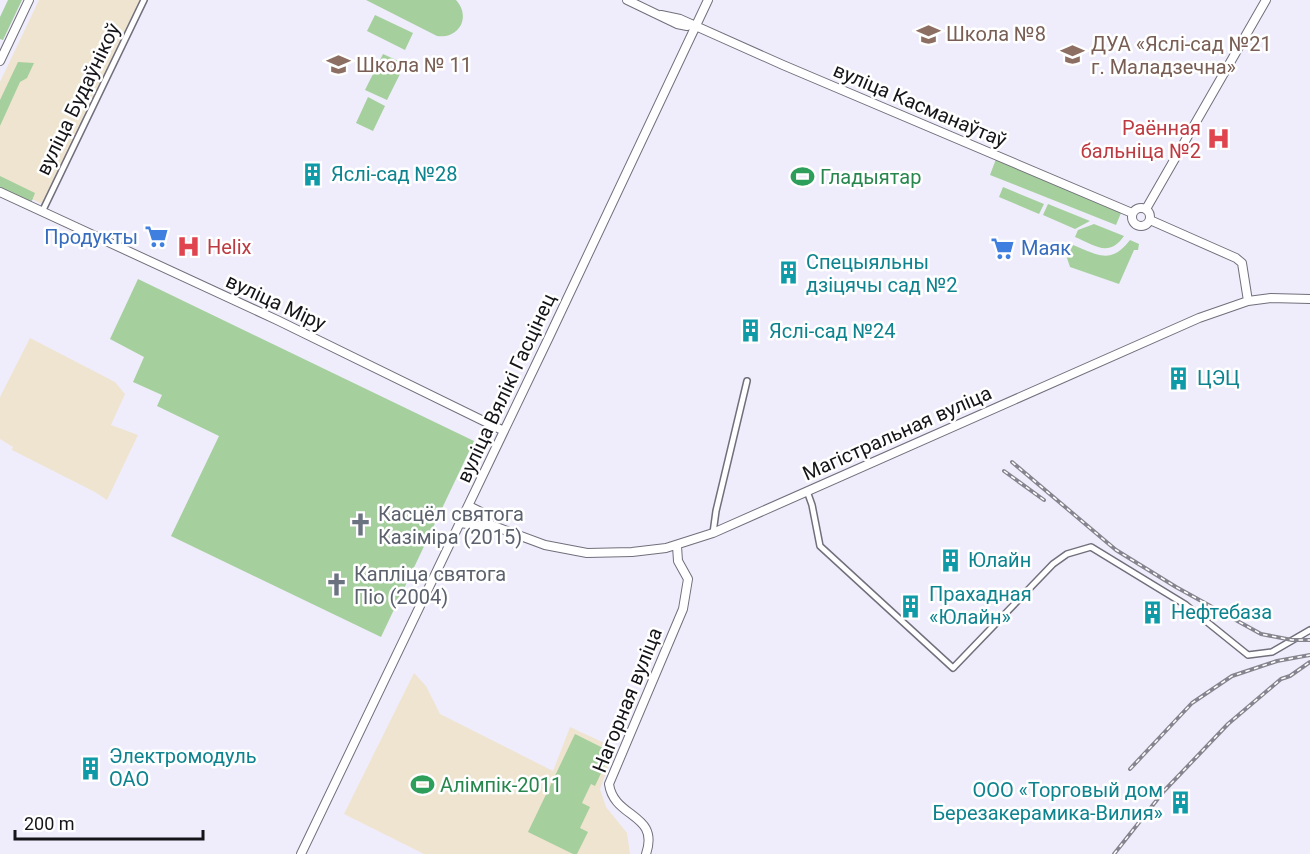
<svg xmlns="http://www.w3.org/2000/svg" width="1310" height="854" viewBox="0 0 1310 854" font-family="Roboto,sans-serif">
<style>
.commercial{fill:#efe4cf}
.green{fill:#a5cf9d}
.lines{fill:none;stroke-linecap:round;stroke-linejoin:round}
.street-casing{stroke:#716f7b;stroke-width:8}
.secondary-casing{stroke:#716f7b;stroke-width:10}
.street{stroke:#fff;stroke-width:5}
.secondary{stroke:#fff;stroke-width:8}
.rail-casing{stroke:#86848e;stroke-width:4}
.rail{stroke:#fff;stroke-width:1.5;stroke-dasharray:4.5;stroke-linecap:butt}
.labels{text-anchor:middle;stroke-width:5;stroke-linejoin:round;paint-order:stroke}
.education-label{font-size:20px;fill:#785e54;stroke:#fff;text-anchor:start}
.street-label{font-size:20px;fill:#151419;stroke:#fff}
.health-label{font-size:20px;fill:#be3a42;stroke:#fff;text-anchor:end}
.culture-label{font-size:20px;fill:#0d838f;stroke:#fff;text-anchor:start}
.leisure-label{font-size:20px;fill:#27864d;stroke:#fff;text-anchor:start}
.shop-label{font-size:20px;fill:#366cbe;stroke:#fff;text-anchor:end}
.worship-label{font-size:20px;fill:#5b616d;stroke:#fff;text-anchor:start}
</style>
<rect width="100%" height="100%" fill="#efedfb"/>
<!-- commercial -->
<path class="commercial" d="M 39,0 L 140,0 L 42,204 L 0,184 L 0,82 Z
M 30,338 L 115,382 L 125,394 L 111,425 L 138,435 L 107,500 L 95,492 L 12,450 L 13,447 L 0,439 L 0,397 Z
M 414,673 L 426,686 L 440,714 L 553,771 L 570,727 L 615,748 L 600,789 L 606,807 L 627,833 L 630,854 L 424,854 L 344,814 Z"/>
<!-- green -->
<path class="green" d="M 8,0 L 22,0 L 3,40 L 0,39 L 0,17 Z
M 366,0 L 456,0 C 471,16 460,39 437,36 Z
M 375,15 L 413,33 L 405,50 L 367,31 Z
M 383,54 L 405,64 L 387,100 L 365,90 Z
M 18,62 L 34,63 L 27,78 L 20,82 L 0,126 L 0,100 Z
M 368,97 L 385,106 L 373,131 L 356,123 Z
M 996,159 L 1121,213 L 1116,225 L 990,175 Z
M 0,176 L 35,193 L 31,203 L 0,188 Z
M 1003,187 L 1044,204 L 1039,214 L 999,197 Z
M 1048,204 L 1090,221 L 1075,229 L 1043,215 Z
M 1094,224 L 1124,236 C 1109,258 1094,245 1075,237 L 1078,230 Z
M 1130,240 L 1139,244 L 1138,250 L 1134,250 L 1119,284 L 1070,267 L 1067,258 L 1073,245 C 1098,255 1111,265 1130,240 Z
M 138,279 L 474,441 L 381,637 L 171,536 L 219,436 L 157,406 L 162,395 L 133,382 L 144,357 L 110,339 Z
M 575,734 L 611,752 L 595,786 L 591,784 L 582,803 L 590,807 L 580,828 L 588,832 L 577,854 L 573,854 L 528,832 Z"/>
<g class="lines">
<defs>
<path id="street" d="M 42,212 L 144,0
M 807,491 L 812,505 L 820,546 L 953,668 L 1053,564 L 1067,554 L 1091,547 L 1186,605 L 1248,655 L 1272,652 L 1310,630
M 713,533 L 716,511 L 747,381"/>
<path id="secondary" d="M 627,0 L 677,24 L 687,26
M 661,15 L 680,19 L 783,65 L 1132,213
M 0,61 L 29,0
M 0,192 L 277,320 L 504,431
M1132 217a9 9 0 1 1 18 0a9 9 0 1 1-18 0Z
M 1146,209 L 1266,0
M 1150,220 L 1236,258 L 1242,263 L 1248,301
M 469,506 L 485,514 L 491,525
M 461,523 L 479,526 L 491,525 L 545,545 L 587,553 L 632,552 L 666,548 L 713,533 L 1199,318 L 1248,301 L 1271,298 L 1310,299
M 301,854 L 550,335 L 708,0
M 646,854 C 660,813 614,819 609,784 L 683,609 L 688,579 L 678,561 L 677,546"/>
</defs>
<!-- street casing -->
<use href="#street" class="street-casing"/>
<!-- secondary casing -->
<use href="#secondary" class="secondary-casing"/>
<!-- street -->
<use href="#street" class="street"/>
<!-- secondary -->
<use href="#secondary" class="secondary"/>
<defs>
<path id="rail" d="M 1012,462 L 1116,550 L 1176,587 L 1261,634 L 1292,640 L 1310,640
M 1004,471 L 1044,500
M 1130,769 L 1192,703 L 1232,676 L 1277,661 L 1310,655
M 1114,854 L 1164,791 L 1228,724 L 1281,679 L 1290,676 L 1310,662"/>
</defs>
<!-- rail casing -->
<use href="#rail" class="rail-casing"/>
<!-- rail -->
<use href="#rail" class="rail"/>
</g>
<!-- icons -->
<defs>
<symbol id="school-bare" viewBox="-9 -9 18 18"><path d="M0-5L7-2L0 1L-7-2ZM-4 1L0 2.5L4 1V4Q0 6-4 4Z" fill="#8d6e63" stroke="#fff" stroke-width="2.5" paint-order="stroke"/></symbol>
<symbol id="hospital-bare" viewBox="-9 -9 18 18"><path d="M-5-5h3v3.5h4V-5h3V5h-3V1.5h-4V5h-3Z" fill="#e0444e" stroke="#fff" stroke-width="2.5" paint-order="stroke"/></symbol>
<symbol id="building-bare" viewBox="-9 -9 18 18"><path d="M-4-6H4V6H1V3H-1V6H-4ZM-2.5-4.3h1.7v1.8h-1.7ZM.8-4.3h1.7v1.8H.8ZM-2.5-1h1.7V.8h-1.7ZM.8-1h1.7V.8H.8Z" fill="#0f9aa8" stroke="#fff" stroke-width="2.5" paint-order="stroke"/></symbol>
<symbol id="stadium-bare" viewBox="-9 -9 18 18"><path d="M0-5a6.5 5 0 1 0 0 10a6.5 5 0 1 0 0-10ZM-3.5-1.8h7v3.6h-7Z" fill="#2e9e5b" stroke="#fff" stroke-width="2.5" paint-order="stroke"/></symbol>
<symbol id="supermarket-bare" viewBox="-9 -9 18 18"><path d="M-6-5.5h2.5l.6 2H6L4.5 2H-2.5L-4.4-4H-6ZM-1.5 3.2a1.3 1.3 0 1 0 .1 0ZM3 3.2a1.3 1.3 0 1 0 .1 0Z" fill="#3f7fe0" stroke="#fff" stroke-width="2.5" paint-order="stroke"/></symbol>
<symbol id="church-bare" viewBox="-9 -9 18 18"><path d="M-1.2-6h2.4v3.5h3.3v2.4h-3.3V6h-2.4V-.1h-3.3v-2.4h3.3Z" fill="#6b7280" stroke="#fff" stroke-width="2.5" paint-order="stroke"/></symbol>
</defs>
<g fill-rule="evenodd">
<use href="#school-bare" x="912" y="18" width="33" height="33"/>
<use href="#school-bare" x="1056" y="38" width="33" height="33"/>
<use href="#school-bare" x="322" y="48" width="33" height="33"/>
<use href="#hospital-bare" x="1202" y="122" width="33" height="33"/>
<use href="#building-bare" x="296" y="158" width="33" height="33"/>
<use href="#stadium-bare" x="786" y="160" width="33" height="33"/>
<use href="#supermarket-bare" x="140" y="220" width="33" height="33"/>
<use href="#hospital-bare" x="172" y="230" width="33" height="33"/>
<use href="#supermarket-bare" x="986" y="232" width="33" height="33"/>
<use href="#building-bare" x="772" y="256" width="33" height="33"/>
<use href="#building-bare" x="734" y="314" width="33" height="33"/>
<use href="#building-bare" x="1162" y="362" width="33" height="33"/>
<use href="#church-bare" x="344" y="508" width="33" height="33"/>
<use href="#building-bare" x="934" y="544" width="33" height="33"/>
<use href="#church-bare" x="320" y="568" width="33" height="33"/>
<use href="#building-bare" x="894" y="590" width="33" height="33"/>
<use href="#building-bare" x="1136" y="596" width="33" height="33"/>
<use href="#building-bare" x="74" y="752" width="33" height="33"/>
<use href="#stadium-bare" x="406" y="768" width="33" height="33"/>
<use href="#building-bare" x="1164" y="786" width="33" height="33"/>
</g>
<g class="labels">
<!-- education labels -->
<g class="education-label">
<text x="946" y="41">Школа №8</text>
<text x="1091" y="51">ДУА «Яслі-сад №21<tspan x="1091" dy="23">г. Маладзечна»</tspan></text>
<text x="356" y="72">Школа № 11</text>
</g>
<!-- street labels -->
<g class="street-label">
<text transform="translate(78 99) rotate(-64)" y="7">вуліца Будаўнікоў</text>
<text transform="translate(920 105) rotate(23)" y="7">вуліца Касманаўтаў</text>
<text transform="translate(276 302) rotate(25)" y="7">вуліца Міру</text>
<text transform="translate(506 388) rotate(-65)" y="7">вуліца Вялікі Гасцінец</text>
<text transform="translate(897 433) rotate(-24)" y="7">Магістральная вуліца</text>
<text transform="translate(627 700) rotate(-68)" y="7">Нагорная вуліца</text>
</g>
<!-- health labels -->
<g class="health-label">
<text x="1201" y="135">Раённая<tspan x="1201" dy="23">бальніца №2</tspan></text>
<text x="207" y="254" text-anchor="start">Helix</text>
</g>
<!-- culture labels -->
<g class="culture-label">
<text x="331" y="181">Яслі-сад №28</text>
<text x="806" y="269">Спецыяльны<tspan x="806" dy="23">дзіцячы сад №2</tspan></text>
<text x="769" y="338">Яслі-сад №24</text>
<text x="1197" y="385">ЦЭЦ</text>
<text x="968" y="567">Юлайн</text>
<text x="929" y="601">Прахадная<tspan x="929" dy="23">«Юлайн»</tspan></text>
<text x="1171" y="619">Нефтебаза</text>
<text x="109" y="763">Электромодуль<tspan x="109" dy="23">ОАО</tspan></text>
<text x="1163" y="797" text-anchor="end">ООО «Торговый дом<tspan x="1163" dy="23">Березакерамика-Вилия»</tspan></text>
</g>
<!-- leisure labels -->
<g class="leisure-label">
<text x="820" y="184">Гладыятар</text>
<text x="440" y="792">Алімпік-2011</text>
</g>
<!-- shop labels -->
<g class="shop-label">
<text x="138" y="244">Продукты</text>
<text x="1021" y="255" text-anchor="start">Маяк</text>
</g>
<!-- worship labels -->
<g class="worship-label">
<text x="378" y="521">Касцёл святога<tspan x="378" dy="23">Казіміра (2015)</tspan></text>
<text x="354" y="581">Капліца святога<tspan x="354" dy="23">Піо (2004)</tspan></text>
</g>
</g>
<!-- scale -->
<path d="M15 830v9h188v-9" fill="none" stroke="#151419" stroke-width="3"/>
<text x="24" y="830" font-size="18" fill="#151419" stroke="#ffffff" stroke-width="4.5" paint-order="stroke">200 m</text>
</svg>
